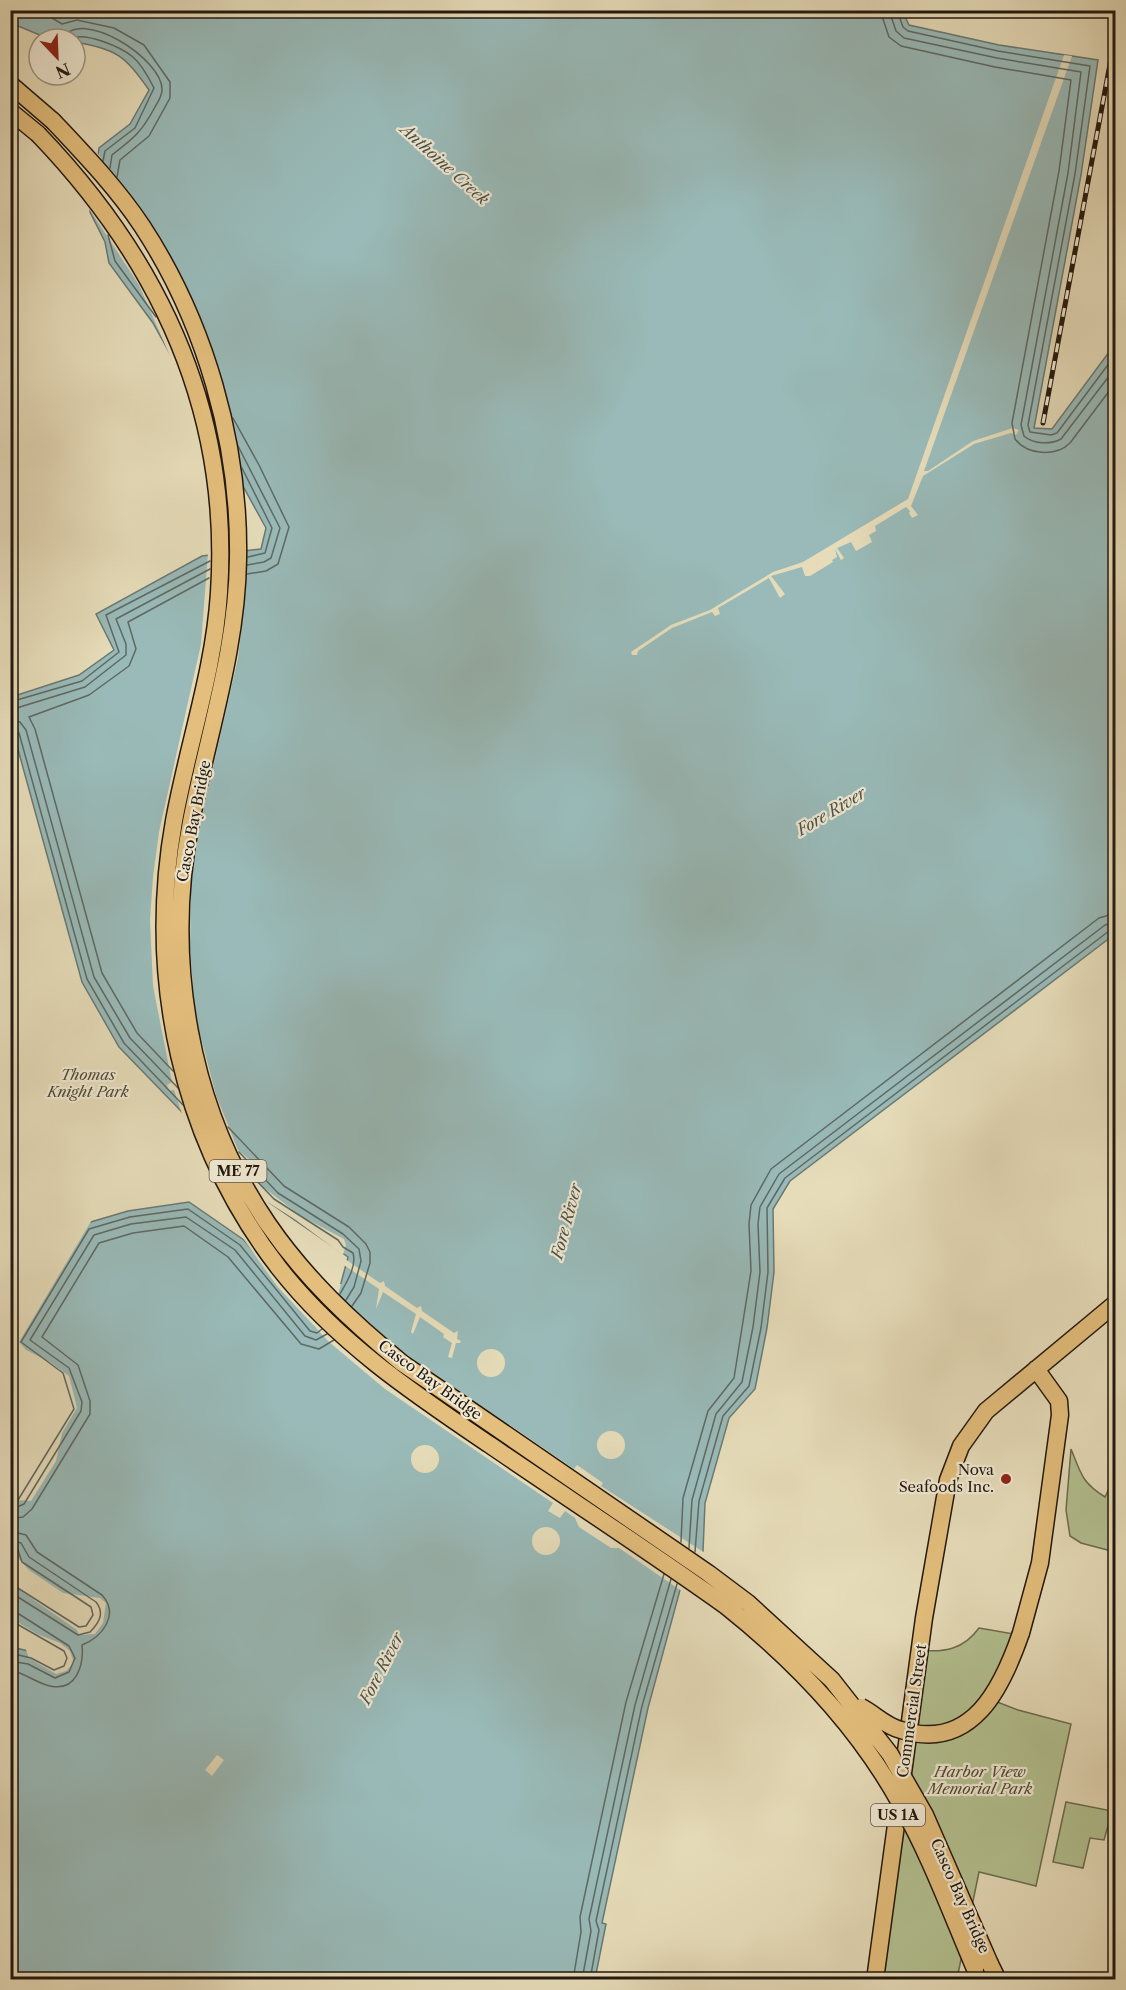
<svg xmlns="http://www.w3.org/2000/svg" width="1126" height="1990" viewBox="0 0 1126 1990" font-family="'Libre Caslon Text',serif">
<style>
.green{fill:#b3c090;stroke:#6b6c50;stroke-width:1.5}
.water{fill:#99bab8;stroke:#6a7974;stroke-width:1.5}
.pier{fill:#e6dcb9}
.lines{fill:none;stroke-linecap:round;stroke-linejoin:round}
.shore{stroke:#5e6964;stroke-width:1.5}
.major-casing{stroke:#23180f;stroke-width:19}
.major{stroke:#e3be7c;stroke-width:16}
.rail-casing{stroke:#23180f;stroke-width:5}
.rail{stroke:#efe8d2;stroke-width:3;stroke-dasharray:9;stroke-linecap:butt}
.major-bridge-casing{stroke:#23180f;stroke-width:19;stroke-linecap:butt}
.major-bridge{stroke:#e3be7c;stroke-width:16}
.poi-dot{fill:#8f2418;stroke:#efe8d2;stroke-width:2}
.labels{text-anchor:middle;stroke-width:4.5;stroke-linejoin:round;paint-order:stroke}
.shield{fill:#efe8d2;stroke:#60564a;stroke-width:1.5}
.shield-label{font-size:14px;font-weight:bold;fill:#23180f}
.street-label{font-size:15px;fill:#23180f;stroke:#efe8d2}
.park-label{font-size:15px;font-style:italic;fill:#4e4a36;stroke:#efe8d2}
.poi-label{font-size:15px;fill:#23180f;stroke:#efe8d2;text-anchor:end}
.water-label{font-size:16px;font-style:italic;fill:#4c514a;stroke:#efe8d2}
</style>
<rect width="100%" height="100%" fill="#e6dcb9"/>
<filter id="stains"><feTurbulence type="fractalNoise" baseFrequency=".00333" numOctaves="4"/><feColorMatrix values="0 0 0 0 .2 0 0 0 0 .09 0 0 0 0 .02 0 0 0 .5 -.17"/></filter>
<radialGradient id="worn" r=".72"><stop offset=".6" stop-color="#630" stop-opacity="0"/><stop offset="1" stop-color="#630" stop-opacity=".3"/></radialGradient>
<!-- green -->
<path class="green" d="M 1071,1449 C 1081,1473 1081,1482 1105,1497 L 1115,1476 L 1115,1552 L 1081,1543 L 1070,1536 L 1066,1510 Z
M 979,1628 L 1014,1634 L 987,1698 L 1018,1710 L 1071,1724 L 1036,1886 L 979,1872 L 957,1979 L 875,1980 L 920,1650 C 944,1653 964,1649 979,1628 Z
M 1066,1802 L 1112,1811 L 1104,1840 L 1090,1838 L 1083,1868 L 1053,1862 Z"/>
<!-- water -->
<path class="water" d="M 902,10 L 909,25 L 999,45 L 1098,60 L 1081,175 L 1034,428 L 1052,429 L 1115,344 L 1115,934 L 790,1181 L 773,1209 L 774,1272 L 767,1328 L 755,1389 L 729,1418 L 705,1503 L 703,1551 L 680,1590 L 648,1708 L 602,1923 L 606,1924 L 595,1979 L 11,1979 L 11,1647 L 33,1652 L 55,1664 L 61,1657 L 11,1625 L 10,1576 L 81,1622 L 88,1613 L 16,1565 L 10,1542 L 10,1503 L 69,1407 L 58,1376 L 15,1344 L 84,1224 L 128,1211 L 189,1202 L 244,1240 L 316,1327 L 341,1283 L 348,1257 L 270,1203 L 119,1047 L 82,982 L 11,724 L 11,697 L 79,675 L 114,650 L 96,614 L 202,556 L 261,549 L 266,528 L 153,323 L 109,263 L 105,242 L 90,212 L 99,148 L 130,124 L 149,90 C 124,55 118,50 75,42 L 75,39 L 42,36 L 11,23 L 11,11 Z"/>
<!-- pier -->
<path class="pier" d="M 1064,55 L 1072,56 L 924,471 L 928,471 L 973,441 L 1013,428 L 1019,430 L 1016,435 L 1011,433 L 974,444 L 923,476 L 911,506 L 918,515 L 912,518 L 909,513 L 910,511 L 906,507 L 875,526 L 876,531 L 869,535 L 872,542 L 856,551 L 851,542 L 837,548 L 844,558 L 841,560 L 835,549 L 837,557 L 832,560 L 833,562 L 810,576 L 805,576 L 802,567 L 771,576 L 785,594 L 780,598 L 769,578 L 718,608 L 720,614 L 715,616 L 712,612 L 672,628 L 638,651 L 637,655 L 632,655 L 631,652 L 671,625 L 710,610 L 773,572 L 803,562 L 908,499 Z
M 95,150 L 149,220 L 188,290 L 211,348 L 227,399 L 243,489 L 177,372 L 139,285 L 88,207 Z
M 246,548 L 245,600 L 238,658 L 201,820 L 191,881 L 190,948 L 194,1000 L 199,1030 L 216,1095 L 238,1150 L 251,1161 L 255,1181 L 301,1216 L 344,1239 L 346,1245 L 343,1255 L 335,1249 L 333,1251 L 332,1247 L 296,1220 L 266,1201 L 268,1205 L 183,1117 L 174,1090 L 169,1091 L 167,1085 L 172,1082 L 153,986 L 150,920 L 153,877 L 159,832 L 201,644 L 208,553 Z
M 93,1218 L 19,1342 L 26,1350 L 50,1362 L 69,1376 L 77,1408 L 62,1433 L 56,1461 L 31,1501 L 15,1500 L 10,1495 L 66,1406 L 56,1378 L 16,1352 L 12,1344 L 13,1335 L 81,1224 Z
M 240,1234 L 315,1322 L 335,1284 L 341,1284 L 338,1295 L 400,1350 L 574,1469 L 577,1465 L 603,1483 L 601,1486 L 705,1553 L 683,1592 L 619,1548 L 611,1548 L 579,1527 L 575,1518 L 565,1511 L 560,1518 L 548,1511 L 553,1503 L 385,1389 L 329,1342 L 277,1286 Z
M 345,1259 L 380,1283 L 384,1281 L 385,1286 L 417,1308 L 421,1306 L 422,1311 L 454,1333 L 458,1331 L 457,1339 L 461,1341 L 460,1343 L 456,1343 L 452,1358 L 448,1357 L 452,1343 L 443,1337 L 444,1334 L 420,1317 L 413,1334 L 411,1332 L 416,1314 L 383,1292 L 376,1309 L 379,1289 L 344,1265 Z
M477 1363a14 14 0 1 1 28 0a14 14 0 1 1-28 0Z
M597 1445a14 14 0 1 1 28 0a14 14 0 1 1-28 0Z
M411 1459a14 14 0 1 1 28 0a14 14 0 1 1-28 0Z
M532 1541a14 14 0 1 1 28 0a14 14 0 1 1-28 0Z
M 18,1558 L 29,1570 L 63,1593 L 100,1598 L 106,1603 L 103,1623 L 95,1634 L 79,1635 L 77,1630 L 11,1584 L 11,1573 L 81,1618 L 84,1613 L 14,1568 Z
M 11,1618 L 37,1634 L 60,1643 L 70,1651 L 74,1663 L 66,1671 L 56,1674 L 29,1658 L 25,1647 L 55,1661 L 58,1658 L 10,1628 Z
M 217,1755 L 224,1760 L 212,1776 L 205,1770 Z"/>
<g class="lines">
<!-- shore -->
<path class="shore" d="M 39,10 L 62,24 L 77,20 L 114,28 L 144,45 L 170,82 L 170,98 L 149,136 L 120,160 L 117,177
M 880,10 L 889,37 L 901,46 L 995,67 L 1071,80 L 1059,171 L 1012,423 L 1015,439 C 1027,455 1056,457 1070,443 L 1116,382
M 889,10 L 896,31 L 904,38 L 997,58 L 1081,72 L 1068,173 L 1021,425 L 1024,436 C 1033,444 1050,445 1061,439 L 1116,367
M 897,10 L 903,27 L 908,31 L 998,51 L 1090,66 L 1075,174 L 1028,425 L 1030,432 L 1051,435 L 1057,433 L 1116,354
M 62,39 C 80,6 163,59 162,90 C 162,96 158,102 155,107 C 141,133 134,138 112,155 L 110,168
M 71,39 C 84,31 121,47 133,57 C 141,64 149,78 154,88 L 135,128 L 105,151 L 103,161
M 108,235 L 115,261 L 156,317
M 233,418 L 259,465 L 289,527 L 278,564 L 266,571 L 247,574
M 238,446 L 280,528 L 271,558 L 264,562 L 247,565
M 242,468 L 272,528 L 265,553 L 248,557
M 10,702 L 82,681 L 119,652 L 106,615 L 210,561
M 10,710 L 85,687 L 126,655 L 126,644 L 116,619 L 210,569
M 10,720 L 20,722 L 26,730 L 94,977 L 130,1038 L 179,1089
M 10,728 L 19,733 L 87,979 L 124,1043 L 183,1105
M 173,1071 L 137,1033 L 102,973 L 35,729 L 29,717 L 89,695 L 129,666 L 136,649 L 128,622 L 209,578
M 228,1127 L 284,1186 L 349,1227 L 366,1244 L 370,1252 L 370,1263 L 361,1293 L 352,1306
M 239,1152 L 278,1193 L 343,1234 L 359,1249 L 361,1261 L 354,1287 L 346,1300
M 249,1173 L 274,1199 L 338,1240 L 343,1247 L 353,1253 C 357,1267 346,1283 340,1294
M 10,1503 L 18,1500 L 74,1409 L 63,1373 L 21,1342 L 89,1229 L 130,1217 L 188,1209 L 240,1245 L 310,1331 L 317,1333 L 322,1329
M 10,1510 L 24,1504 L 81,1411 L 82,1402 L 69,1368 L 30,1340 L 94,1235 L 131,1224 L 186,1217 L 235,1250 L 305,1336 L 316,1340 L 327,1334
M 10,1519 L 23,1517 L 32,1509 L 90,1414 L 90,1401 L 78,1365 L 42,1337 L 99,1243 L 133,1233 L 184,1226 L 228,1257 L 301,1344 L 319,1349 L 334,1340
M 10,1531 L 26,1535 L 37,1552 L 102,1595 C 120,1615 102,1637 82,1645 C 84,1664 77,1692 50,1686 C 36,1683 25,1673 10,1670
M 10,1540 L 21,1543 L 29,1557 L 96,1602 C 105,1613 99,1623 90,1632 L 78,1635 L 10,1592
M 681,1542 L 683,1498 L 708,1411 L 734,1378 L 751,1271 L 749,1224 L 751,1205 L 771,1169 L 1099,918 L 1116,913
M 10,1548 L 18,1550 L 22,1562 L 91,1607 L 93,1615 L 86,1626 L 79,1627 L 10,1583
M 689,1548 L 692,1500 L 716,1414 L 742,1382 L 753,1327 L 760,1272 L 758,1224 L 760,1207 L 779,1174 L 1105,925 L 1116,922
M 695,1552 L 699,1501 L 723,1416 L 749,1386 L 761,1328 L 768,1272 L 767,1208 L 785,1178 L 1109,931 L 1116,930
M 10,1613 L 19,1614 L 69,1646 L 75,1658 L 69,1672 L 55,1678 L 28,1664 L 10,1661
M 10,1620 L 64,1651 L 67,1658 L 64,1666 L 54,1670 L 31,1658 L 10,1653
M 573,1980 L 581,1932 L 580,1917 L 626,1702 L 664,1574
M 582,1980 L 591,1931 L 589,1919 L 635,1705 L 671,1579
M 590,1980 L 599,1930 L 596,1921 L 642,1706 L 677,1584"/>
<defs>
<path id="major" d="M 10,84 L 53,121
M 10,111 L 38,134
M 1021,1633 L 1040,1563 L 1060,1415 L 1059,1401 L 1036,1369
M 990,1964 L 998,1980
M 875,1980 L 924,1618 L 948,1480 L 961,1446 L 986,1411 L 1116,1303"/>
</defs>
<!-- major casing -->
<use href="#major" class="major-casing"/>
<!-- major -->
<use href="#major" class="major"/>
<defs>
<path id="rail" d="M 1043,423 L 1116,32"/>
</defs>
<!-- rail casing -->
<use href="#rail" class="rail-casing"/>
<!-- rail -->
<use href="#rail" class="rail"/>
<defs>
<path id="major-bridge" d="M 53,121 C 84,154 116,187 142,226 C 205,322 240,443 238,559 C 237,649 208,734 191,822 C 164,958 189,1109 268,1224 C 305,1278 352,1322 402,1363 L 708,1573 L 748,1603 L 832,1680 L 890,1754 L 925,1815 L 990,1964
M 38,134 C 161,262 231,412 219,593 C 214,671 188,744 174,821 C 146,978 181,1141 279,1268 C 337,1342 413,1393 490,1445 C 569,1499 649,1551 726,1606 C 795,1661 857,1725 900,1803 C 930,1855 951,1913 975,1969
M 861,1707 C 875,1714 885,1726 901,1730 C 972,1752 1002,1688 1021,1633"/>
</defs>
<!-- major-bridge casing -->
<use href="#major-bridge" class="major-bridge-casing"/>
<!-- major-bridge -->
<use href="#major-bridge" class="major-bridge"/>
</g>
<!-- markers -->
<circle class="poi-dot" cx="1006" cy="1479" r="6"/>
<g class="labels">
<!-- shield labels -->
<g class="shield">
<rect x="209.5" y="1160" width="57" height="22" rx="4.5"/>
<rect x="871" y="1804" width="54" height="22" rx="4.5"/>
</g>
<g class="shield-label">
<text x="238" y="1176">ME 77</text>
<text x="898" y="1820">US 1A</text>
</g>
<!-- street labels -->
<g class="street-label">
<text transform="translate(194 821) rotate(-79)" y="5">Casco Bay Bridge</text>
<text transform="translate(430 1380) rotate(36)" y="5">Casco Bay Bridge</text>
<text transform="translate(912 1711) rotate(-82)" y="5">Commercial Street</text>
<text transform="translate(960 1896) rotate(66)" y="5">Casco Bay Bridge</text>
</g>
<!-- park labels -->
<g class="park-label">
<text x="88" y="1080">Thomas<tspan x="88" dy="17">Knight Park</tspan></text>
<text x="980" y="1777">Harbor View<tspan x="980" dy="17">Memorial Park</tspan></text>
</g>
<!-- poi labels -->
<g class="poi-label">
<text x="994" y="1475">Nova<tspan x="994" dy="17">Seafoods Inc.</tspan></text>
</g>
<!-- water labels -->
<g class="water-label">
<text transform="translate(445 164) rotate(42)" y="6">Anthoine Creek</text>
<text transform="translate(831 811) rotate(-31)" y="6">Fore River</text>
<text transform="translate(566 1221) rotate(-75)" y="6">Fore River</text>
<text transform="translate(381 1668) rotate(-63)" y="6">Fore River</text>
</g>
</g>
<!-- margin -->
<rect width="1126" height="1990" fill="none" stroke="#e6dcb9" stroke-width="36"/>
<rect x="12" y="12" width="1102" height="1966" fill="none" stroke="#23180f" stroke-width="3"/>
<rect x="18" y="18" width="1090" height="1954" fill="none" stroke="#23180f" stroke-width="1.5"/>
<!-- north arrow -->
<g transform="translate(57 57) rotate(157)"><circle r="28" fill="#efe8d2" stroke="#9d9584" stroke-width="1.5"/>
<path d="M0-4.5L10 22L0 15L-10 22Z" fill="#8f2418"/>
<text y="-9" font-size="16" font-weight="bold" text-anchor="middle" fill="#23180f">N</text>
</g>
<rect width="100%" height="100%" filter="url(#stains)"/>
<rect width="100%" height="100%" fill="url(#worn)"/>
</svg>
